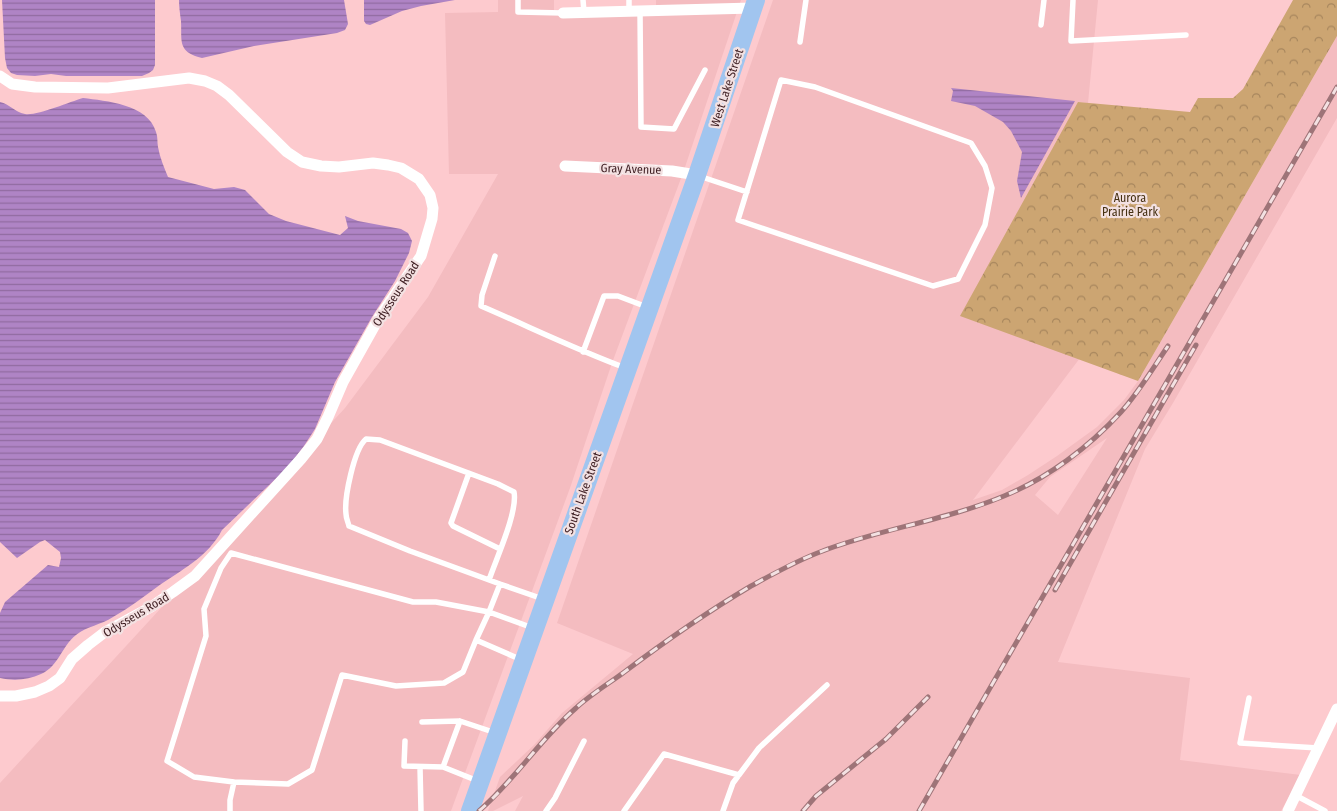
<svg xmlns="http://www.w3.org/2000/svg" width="1337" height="811" viewBox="0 0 1337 811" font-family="'Fira Sans Condensed',sans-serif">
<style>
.built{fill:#f4bcc0;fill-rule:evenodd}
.park{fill:url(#park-crowns)}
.water{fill:url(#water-rules)}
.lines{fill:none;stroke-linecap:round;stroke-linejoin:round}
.lane{stroke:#fff;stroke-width:5.5}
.street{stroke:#fff;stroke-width:11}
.primary{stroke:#a1c5ef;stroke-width:18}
.rail-casing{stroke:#9e7478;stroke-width:5}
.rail{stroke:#f3e1e2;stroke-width:3;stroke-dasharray:9;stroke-linecap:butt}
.labels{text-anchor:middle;stroke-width:4.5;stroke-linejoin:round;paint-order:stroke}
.street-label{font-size:12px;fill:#3c1c20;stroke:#f3e1e2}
.park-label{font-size:12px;fill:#453012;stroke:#f3e1e2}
</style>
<defs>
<pattern id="park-crowns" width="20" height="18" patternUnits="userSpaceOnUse" patternTransform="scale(1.25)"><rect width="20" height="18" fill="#cca572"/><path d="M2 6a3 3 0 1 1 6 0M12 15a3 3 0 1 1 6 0" fill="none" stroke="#a7865d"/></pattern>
<pattern id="water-rules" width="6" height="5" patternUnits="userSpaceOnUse" patternTransform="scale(1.25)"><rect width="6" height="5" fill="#af84c5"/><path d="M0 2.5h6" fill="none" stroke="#906ba0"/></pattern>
</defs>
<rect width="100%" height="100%" fill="#fdcace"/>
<!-- built -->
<path class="built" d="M 498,0 L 554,0 L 554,10 L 656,7 L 656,0 L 741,0 L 683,173 L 612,363 L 570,488 L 451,811 L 0,811 L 0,783 L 345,408 L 428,297 L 498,174 L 449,174 L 445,13 L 498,12 Z
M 773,0 L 1098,0 L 1088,103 L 1078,102 L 1080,358 L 973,500 L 1002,490 L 1028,475 L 1057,456 L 1097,427 L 1124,400 L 1138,381 L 1337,36 L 1337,118 L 1173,403 L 1145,449 L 1058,662 L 1190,678 L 1180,760 L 1301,775 L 1281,811 L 515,811 L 523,796 L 493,811 L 488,811 L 500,777 L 534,745 L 562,713 L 633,654 L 557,623 ZM 1107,438 L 1058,515 L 1035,495 L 1050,477 Z"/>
<!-- park -->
<path class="park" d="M 1293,0 L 1337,0 L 1337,36 L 1138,381 L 960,316 L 1078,102 L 1190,112 L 1198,98 L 1233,98 L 1243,89 Z"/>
<!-- water -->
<path class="water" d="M 2,0 L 155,0 L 155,65 L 153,70 L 149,73 L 142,76 L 66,76 L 51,74 L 35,76 L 17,75 L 11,73 L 7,68 L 5,58 Z
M 179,0 L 344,0 L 348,24 L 345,30 L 337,33 L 254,46 L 202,58 C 177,52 182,41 181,21 C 180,14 179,7 179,0 Z
M 364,0 L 455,0 L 421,6 L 402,11 L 370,25 L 366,24 L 364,21 Z
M 951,88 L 1075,101 L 1021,198 L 1017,181 L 1022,152 L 1011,131 L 1003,122 L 975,106 L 951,101 L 953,91 Z
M 83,98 C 106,101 148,104 156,132 C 158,137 157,142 158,147 C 160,158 164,167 168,177 L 214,189 L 234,187 L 245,190 L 269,214 L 286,221 L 340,235 L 348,228 L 345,216 L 358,221 L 401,229 L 408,233 L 412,241 L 409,253 L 395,281 L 372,317 L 335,382 L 315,429 L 304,446 L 287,468 L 222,530 C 208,557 181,570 157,587 C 143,597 129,608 113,617 C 101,625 87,626 76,635 C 61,647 59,666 41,674 C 28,680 14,681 0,678 L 0,613 L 5,602 L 48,565 L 59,567 L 61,558 L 60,552 L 45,540 L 40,542 L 17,558 L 0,542 L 0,102 C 10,104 14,112 25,114 C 37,116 69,102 83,98 Z"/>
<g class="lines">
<!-- lane -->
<path class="lane" d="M 518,0 L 518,12 L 563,13
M 583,0 L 584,12
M 629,0 L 629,11
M 1073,0 L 1071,41 L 1186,35
M 640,11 L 641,127 L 674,129 L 705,70
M 1041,25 L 1044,0
M 800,42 L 806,0
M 781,80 L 815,87 L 971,143 L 985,166 L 992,188 L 985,225 L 958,279 L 933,286 L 738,220 Z
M 699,176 L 747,192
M 495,256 L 482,295 L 481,306 C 530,327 577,350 626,368
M 583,352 L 604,296 L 618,296 L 647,307
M 469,473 L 451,523 L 453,526 L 500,549
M 489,580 C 496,559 518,512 514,492 L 498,484 L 380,440 L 366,439 C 354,449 344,498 346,514 C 346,518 348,522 349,526 L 410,551 L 500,584
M 476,640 L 489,612 L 533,628
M 1249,698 L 1240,743 L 1318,748
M 422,722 L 460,721 L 496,733
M 405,741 L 404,766 L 443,767 L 478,781
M 420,767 L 421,811
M 443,767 L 460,721
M 234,782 L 194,777 L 167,761 L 206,636 L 204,609 L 221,568 L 231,553 L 413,602 L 436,602 L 489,612 L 500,584 L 543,599
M 1295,795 L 1325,811
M 230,811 L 230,800 L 234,782 L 288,784 L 312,770 L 342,675 L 396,686 L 444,683 L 463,672 L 476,640 L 522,660
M 546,811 L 555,798 L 584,741
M 624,811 L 664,754 L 739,775
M 723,811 L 733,783 L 759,748 L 827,685"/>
<!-- street -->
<path class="street" d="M 563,13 L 753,8
M 0,76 L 12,84 L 35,87 L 108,88 L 189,78 L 205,81 L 217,86 L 229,95 L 287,152 L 302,162 L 321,166 L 339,167 L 373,163 L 388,165 L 401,168 L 419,179 L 430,195 L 433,208 L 432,219 L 421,256 L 380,316 L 343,382 L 328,417 L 317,439 L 301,459 L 195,576 L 173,592 L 151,607 L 105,632 L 88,645 L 72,659 L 60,678 L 49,686 L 35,692 L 16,696 L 0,696
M 565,166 L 672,171 L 697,175
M 1288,811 L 1337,709"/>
<!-- primary -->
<path class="primary" d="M 470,811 L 697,175 L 756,0"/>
<defs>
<path id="rail" d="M 1055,590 L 1196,345
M 479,811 C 515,780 540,739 576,708 C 590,695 608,684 623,673 C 664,642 707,612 751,586 C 773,574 796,561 820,552 C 879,529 944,521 1004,496 C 1048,478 1089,447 1121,412 C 1139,392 1153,368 1168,346
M 803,811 L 816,796 L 886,739 L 928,697
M 919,811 L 1337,87"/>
</defs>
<!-- rail casing -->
<use href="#rail" class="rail-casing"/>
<!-- rail -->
<use href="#rail" class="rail"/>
</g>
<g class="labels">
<!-- street labels -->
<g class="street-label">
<text transform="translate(727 88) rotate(-72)" y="4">West Lake Street</text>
<text transform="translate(631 169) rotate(2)" y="4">Gray Avenue</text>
<text transform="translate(396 294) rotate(-57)" y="4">Odysseus Road</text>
<text transform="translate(583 493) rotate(-70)" y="4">South Lake Street</text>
<text transform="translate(136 615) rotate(-31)" y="4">Odysseus Road</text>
</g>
<!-- park labels -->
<g class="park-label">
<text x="1130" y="202">Aurora<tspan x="1130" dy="14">Prairie Park</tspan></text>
</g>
</g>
</svg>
